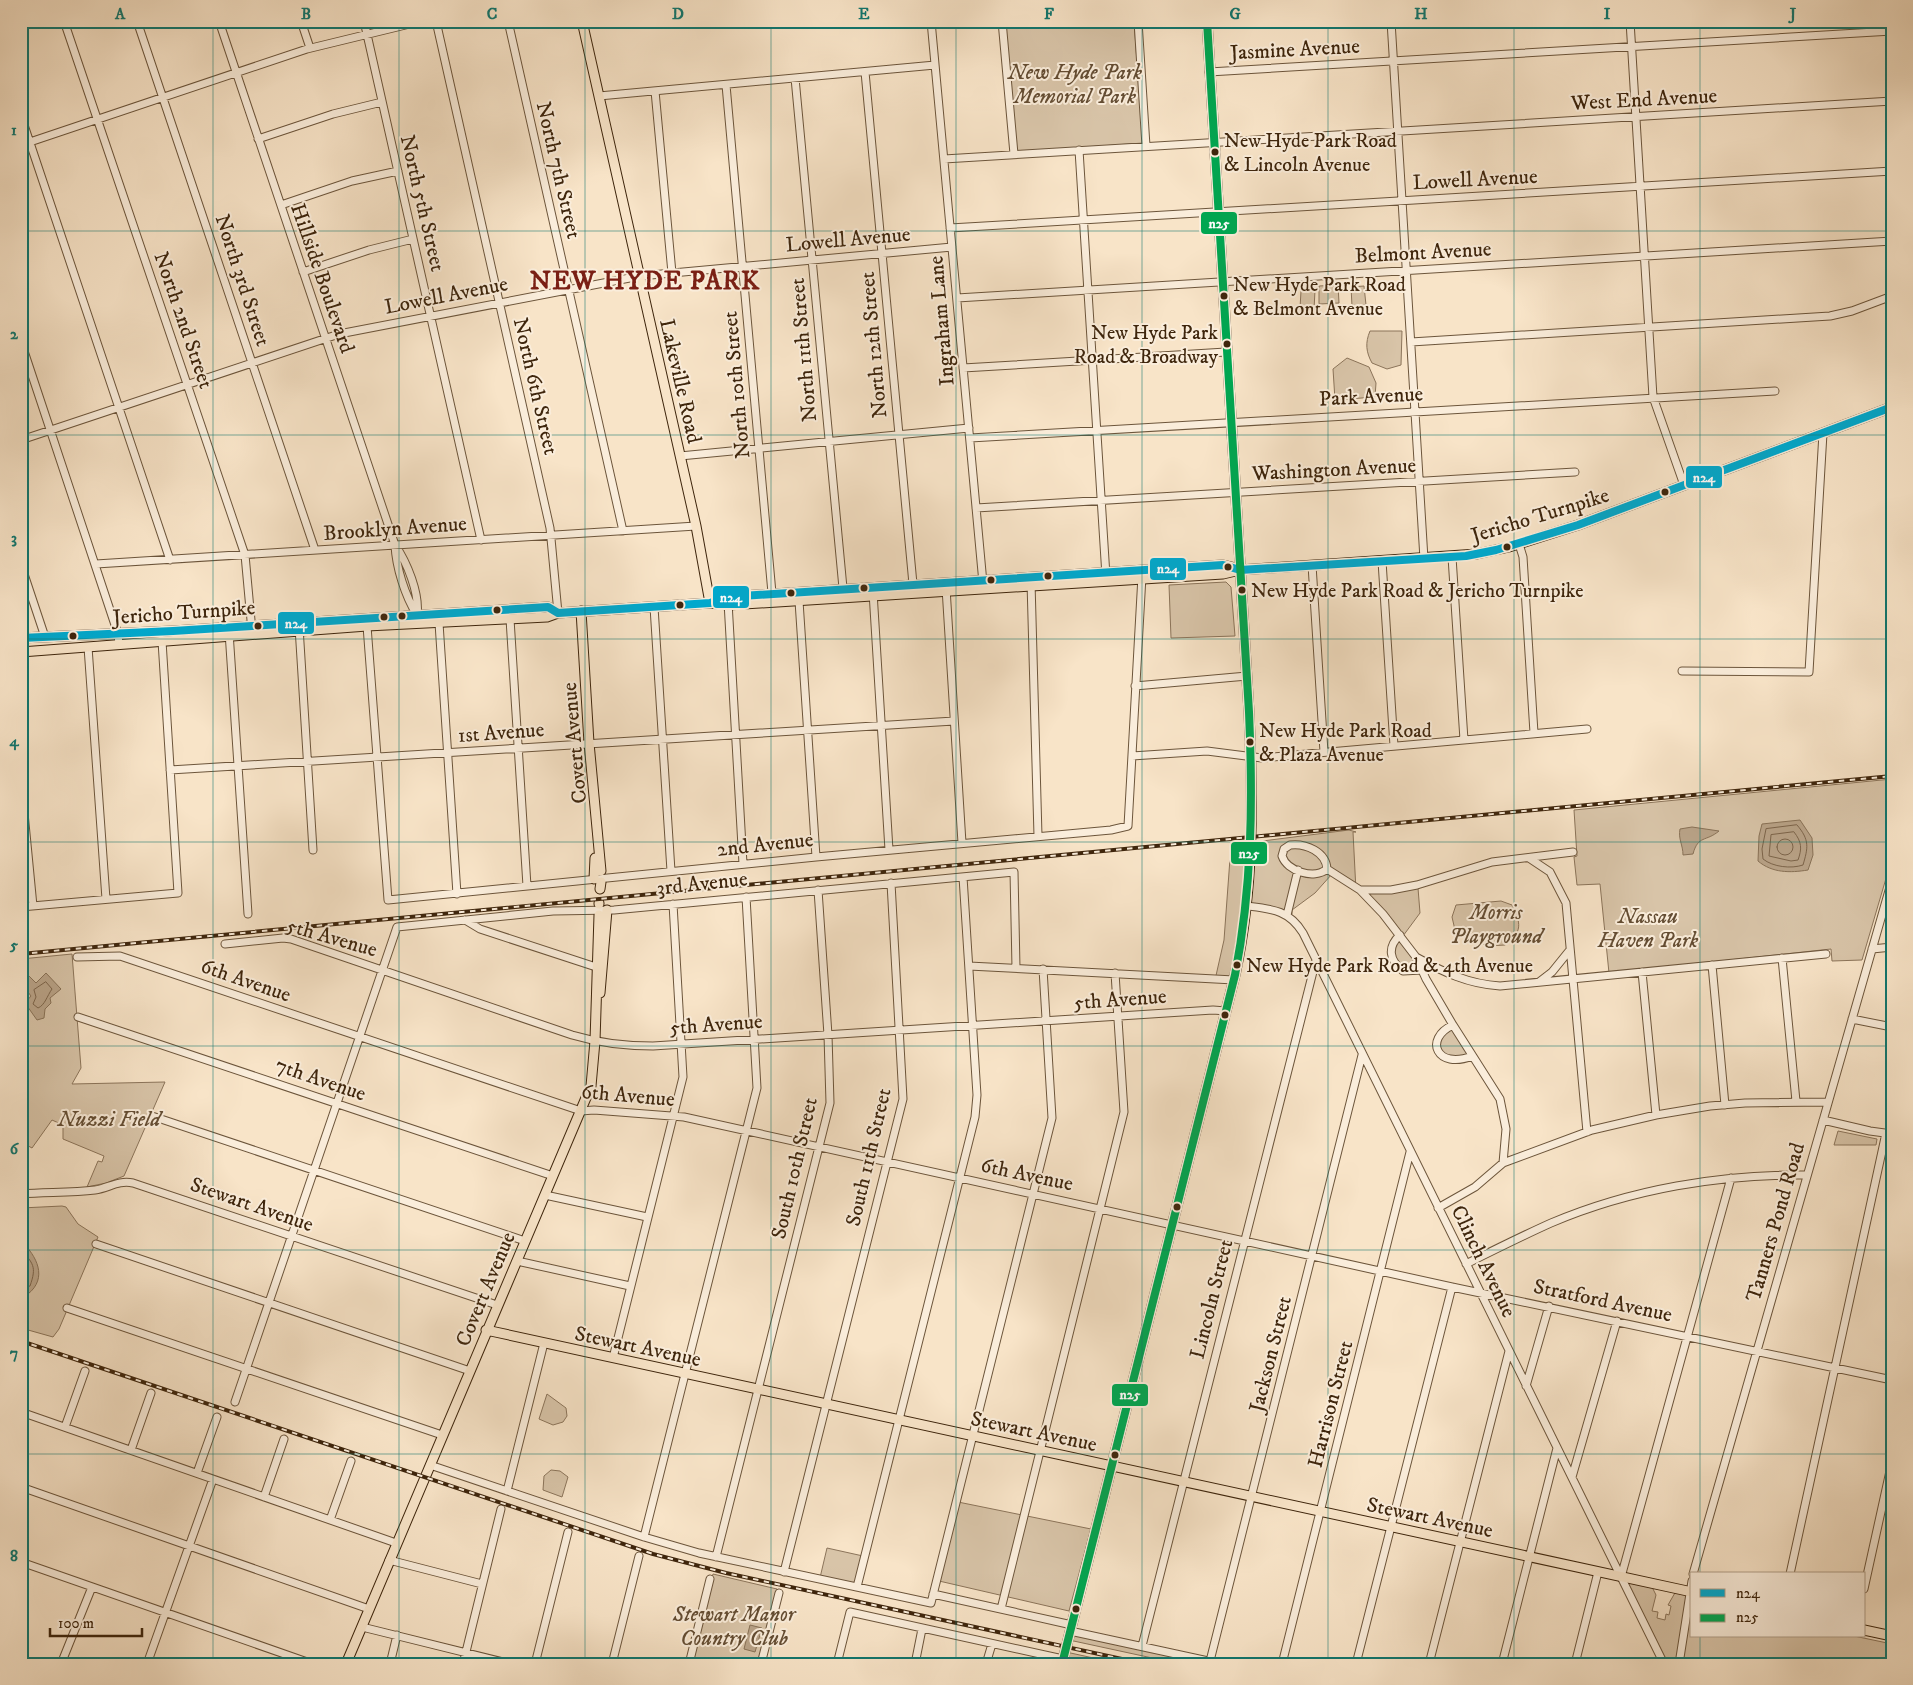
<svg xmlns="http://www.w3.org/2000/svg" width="1913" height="1685" viewBox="0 0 1913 1685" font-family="'IM FELL DW Pica',serif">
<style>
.green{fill:#d8c4a8;stroke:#8b745a}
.water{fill:#b9a388;stroke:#887156}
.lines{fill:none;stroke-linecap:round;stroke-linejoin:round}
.shore{stroke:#7c644a;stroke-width:1}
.minor-casing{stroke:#6c553b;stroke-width:9}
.major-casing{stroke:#3e250c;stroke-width:11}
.minor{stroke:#faeddb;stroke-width:7}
.major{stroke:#f8e4c8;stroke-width:9}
.rail-casing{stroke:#3e250c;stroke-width:4}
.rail{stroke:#faeddb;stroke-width:2;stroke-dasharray:5.5;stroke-linecap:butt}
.bus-1-casing{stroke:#faeddb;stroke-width:11}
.bus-2-casing{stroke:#faeddb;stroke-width:11}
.bus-1{stroke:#00a9ce;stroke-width:8}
.bus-2{stroke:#00a651;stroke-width:8}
.grid{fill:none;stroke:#0f766e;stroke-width:1;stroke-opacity:0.55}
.bus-dot{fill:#3e250c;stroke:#faeddb;stroke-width:2}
.labels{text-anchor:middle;stroke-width:4;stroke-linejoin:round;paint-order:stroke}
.bus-label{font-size:20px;fill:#3e250c;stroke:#faeddb;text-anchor:start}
.street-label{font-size:21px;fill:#3e250c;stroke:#faeddb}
.park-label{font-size:21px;font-style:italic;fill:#644d33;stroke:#faeddb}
.district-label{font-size:26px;font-weight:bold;letter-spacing:1px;fill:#7a1f14;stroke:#faeddb}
.line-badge{stroke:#faeddb;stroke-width:2}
.badge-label{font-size:14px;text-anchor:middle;font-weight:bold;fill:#fff}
.neatline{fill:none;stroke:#0f766e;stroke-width:2}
.grid-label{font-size:16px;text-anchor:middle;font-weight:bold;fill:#0f766e}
</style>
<rect width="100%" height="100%" fill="#f8e4c8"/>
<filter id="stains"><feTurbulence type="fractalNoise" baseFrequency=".004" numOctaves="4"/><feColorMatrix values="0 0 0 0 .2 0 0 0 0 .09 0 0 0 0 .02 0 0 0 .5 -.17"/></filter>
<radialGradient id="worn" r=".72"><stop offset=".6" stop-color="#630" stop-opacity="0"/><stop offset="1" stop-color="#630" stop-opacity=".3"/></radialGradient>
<!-- green -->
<path class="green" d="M 1134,21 L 1143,143 L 1016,152 L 1004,22 Z
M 1338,285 L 1339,303 L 1319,304 L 1319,286 Z
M 1364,286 L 1366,305 L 1352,306 L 1351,287 Z
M 1315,290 L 1314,310 L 1304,310 L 1300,308 L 1301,291 Z
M 1370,331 L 1402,331 L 1401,365 L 1387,369 L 1372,363 C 1366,352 1365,343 1370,331 Z
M 1347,358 L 1369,367 L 1376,383 L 1375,397 L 1335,400 L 1333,369 Z
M 1226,582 L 1231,587 L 1235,636 L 1171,638 L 1169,585 Z
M 1892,779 L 1892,858 L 1862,960 L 1832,961 L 1831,949 L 1609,973 L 1600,884 L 1577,885 L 1574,857 L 1577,856 L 1574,810 Z
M 1349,830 L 1356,832 L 1353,832 L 1356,891 L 1332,874 L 1315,893 L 1292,910 L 1292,914 L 1249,908 L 1236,981 L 1215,980 L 1224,940 L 1231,845 Z
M 1418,888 L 1420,913 L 1403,936 L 1363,891 Z
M 1501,901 L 1512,905 C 1521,923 1523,932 1505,945 L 1487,946 L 1455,930 L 1452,917 L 1456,905 Z
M 1401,937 L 1421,969 L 1404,971 L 1396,964 L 1392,949 Z
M 72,954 L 81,1068 L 72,1084 L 165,1082 L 124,1176 L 106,1183 L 87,1187 L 98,1161 L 102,1162 L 104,1156 L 63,1139 L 63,1125 L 52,1120 L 32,1148 L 21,1142 L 21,959 Z
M 1453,1027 L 1470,1055 L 1452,1060 L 1439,1051 L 1440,1038 Z
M 1838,1131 L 1877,1139 L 1876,1145 L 1834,1145 Z
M 62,1206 L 66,1207 L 78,1224 L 98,1237 L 59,1329 L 53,1337 L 21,1328 L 21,1208 Z
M 547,1394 L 566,1408 L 567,1416 L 563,1422 L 553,1425 L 539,1419 Z
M 551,1470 L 560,1471 L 568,1477 L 562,1497 L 543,1490 L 544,1476 Z
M 958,1502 L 1091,1529 L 1069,1611 L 939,1581 Z
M 827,1548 L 863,1556 L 855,1590 L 819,1582 Z
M 713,1574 L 777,1589 L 758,1664 L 691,1664 Z
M 1624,1580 L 1651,1585 L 1656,1595 L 1652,1611 L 1658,1612 L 1657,1618 L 1665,1620 L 1666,1614 L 1669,1615 L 1671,1606 L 1668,1605 L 1676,1591 L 1688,1593 L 1692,1601 L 1692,1636 L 1854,1636 L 1892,1644 L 1892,1664 L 1665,1664 Z
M 1071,1632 L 1217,1664 L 1180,1664 L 1069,1640 Z
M 1066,1652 L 1121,1664 L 1064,1664 Z"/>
<!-- water -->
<path class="water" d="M 1800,820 L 1812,838 L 1813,855 L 1808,870 C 1790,873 1772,873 1758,861 L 1759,836 L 1762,824 Z
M 1692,827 L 1719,831 C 1706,842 1698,835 1693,854 L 1683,855 C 1683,845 1678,839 1680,829 Z
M 46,973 L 61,989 L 50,998 L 51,1003 L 45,1009 L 44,1018 L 37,1020 L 25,1003 L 31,996 L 21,983 L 29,976 L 36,983 Z
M 21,1241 C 37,1256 48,1278 28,1294 L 21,1294 Z
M 750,1625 L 762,1628 L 755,1652 L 744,1649 Z"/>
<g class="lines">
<!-- shore -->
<path class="shore" d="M 1797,825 C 1810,840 1808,848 1803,865 C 1791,869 1773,867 1763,859 L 1762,849 L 1766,829 Z
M 1794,832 C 1802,842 1802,849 1798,860 L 1791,861 L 1769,856 L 1771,835 Z
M1777 847a8 8 0 1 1 16 0a8 8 0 1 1-16 0Z
M 46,982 L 52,989 C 47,996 45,1005 38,1008 L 33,1004 L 36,997 L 34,990 Z
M 21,1249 C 33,1264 37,1266 30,1286 L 21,1289"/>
<defs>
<path id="minor" d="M 64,21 L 245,555 L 252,631
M 137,21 L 315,550
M 219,21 L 395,545 C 407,562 420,594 417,615 C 405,596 396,567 395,545
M 301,21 L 310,48
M 364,21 L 481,540
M 436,21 L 550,528 L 558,613
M 508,21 L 623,531
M 931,21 L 983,583
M 1002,21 L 1014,154
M 1138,21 L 1146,146
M 1391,21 L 1424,559
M 1630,21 L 1653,397 L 1684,485
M 865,72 L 913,584
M 1209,72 L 1892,31
M 795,78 L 843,588
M 726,85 L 772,593
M 655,91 L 672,273
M 599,96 L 935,65
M 21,116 L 170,560
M 258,139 L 333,114 L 382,102
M 21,145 L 307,49 L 422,21
M 1079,150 L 1106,576
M 944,159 L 1892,101
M 281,205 L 352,181 L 398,171
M 950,228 L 1892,171
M 303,272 L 369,250 L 413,239
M 957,298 L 1892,241
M 21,342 L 118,634 L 119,645
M 1411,342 L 1830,316 L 1852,311 L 1892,296
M 963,368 L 1226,352
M 970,438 L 1775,391
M 21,440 L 339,334 L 640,276 L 952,247
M 680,456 L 969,428
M 976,508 L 1575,472
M 1519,544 L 1523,557 L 1534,733
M 1452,557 L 1464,740
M 1382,561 L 1394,746
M 96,564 L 696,526
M 21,565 L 45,637
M 1312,565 L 1324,752
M 1031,582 L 1038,836
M 946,588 L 962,843
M 873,592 L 889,850
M 799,601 L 816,857
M 728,602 L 743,864
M 654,607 L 671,871
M 510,619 L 527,886
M 439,623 L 457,894
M 367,626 L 388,900 L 816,857 L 1111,830 L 1128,826 L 1142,576
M 299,627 L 313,850
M 229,632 L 248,914
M 88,647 L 106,899
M 1682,671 L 1809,672 L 1823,433
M 1135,686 L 1247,676
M 1132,756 L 1207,751 L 1262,758 L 1587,729
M 170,770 L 954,721
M 21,782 L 33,906
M 1290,845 C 1306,843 1326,852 1327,869 C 1314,880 1287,871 1282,856 L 1284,849 Z
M 1529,858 L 1550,872 L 1566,903 L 1587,1132
M 1327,869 L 1360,890 L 1391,890 L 1417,885 L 1492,862 L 1573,852
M 1360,890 L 1383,914 L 1416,957 L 1426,979 L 1453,1025 L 1500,1099 L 1506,1129 L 1503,1163
M 1247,906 C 1272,909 1289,910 1303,933 L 1664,1664
M 21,907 L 178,893 L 162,641
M 1287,915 L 1298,870
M 465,920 L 480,929 L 596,967
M 1400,935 C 1387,947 1389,960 1403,971 L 1422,970
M 225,944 L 283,938 L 291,939 L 572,1035 C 599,1043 626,1046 653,1046 L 1213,1010 L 1226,1011
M 1872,949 L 1892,947
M 77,957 L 120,956 L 581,1111 L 594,1110 L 684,1117 L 1452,1287 L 1892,1380
M 1416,957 C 1443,972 1468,984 1500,986 L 1826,954
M 1782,958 L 1796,1101
M 1712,965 L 1725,1105
M 969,966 L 1234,980
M 1642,972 L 1656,1115
M 1539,982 L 1552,972 L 1569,951
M 78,1017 L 553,1176
M 1852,1019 L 1892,1027
M 1453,1025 C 1423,1039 1437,1070 1472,1056
M 152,1116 L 525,1241
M 1823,1120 L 1870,1131 L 1892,1134
M 21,1194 C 46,1192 71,1193 95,1190 C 109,1188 118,1180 133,1183 L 497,1305
M 545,1195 L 647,1217
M 1438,1208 L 1475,1187 L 1503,1163 L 1592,1130 L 1656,1115 L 1710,1106 L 1745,1103 L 1828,1102
M 96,1244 L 470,1371
M 517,1261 L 630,1286
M 1466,1264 C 1494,1250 1522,1236 1551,1223 C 1631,1189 1721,1174 1807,1175
M 67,1308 L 442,1435
M 613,1358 L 683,1077 L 673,904
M 1526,1386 L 1549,1306
M 235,1402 L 397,927 L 553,911 L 614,910 L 1014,872 L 1016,968
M 21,1412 L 396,1543
M 65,1427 L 85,1371
M 131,1450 L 151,1393
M 430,1465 L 644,1537 L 699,1553 L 931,1603 L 1052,1118 L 1043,969
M 197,1473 L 217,1417
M 1572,1477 L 1617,1321
M 21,1487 L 369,1609
M 507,1491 L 544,1343
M 264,1497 L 284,1439
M 330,1520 L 351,1461
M 644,1537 L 757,1088 L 746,897
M 716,1557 L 830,1103 L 828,1035 L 818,890
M 389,1560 L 482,1584
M 21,1562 L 313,1664
M 784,1572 L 903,1099 L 891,883
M 1693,1574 L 1892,880
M 1790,1574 L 1886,1133
M 1621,1577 L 1731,1178
M 857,1587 L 975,1117 L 977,1095 L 963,877
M 1864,1589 L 1892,1462
M 933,1594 L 1072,1625
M 1001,1609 L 1124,1112 L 1115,973
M 362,1627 L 511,1664
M 1070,1631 L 1222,1664
M 1142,1646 L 1316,960
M 1210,1661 L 1362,1055
M 61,1664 L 92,1587
M 147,1664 L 213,1479
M 390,1664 L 397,1635
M 463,1664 L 501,1509
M 535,1664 L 568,1532
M 612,1664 L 639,1556
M 689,1664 L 710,1579
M 761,1664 L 779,1593
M 837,1664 L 850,1612 L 1063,1659
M 915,1664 L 922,1629
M 986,1664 L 992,1644
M 1282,1664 L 1410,1152
M 1356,1664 L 1452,1287
M 1429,1664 L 1509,1351
M 1502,1664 L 1557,1448
M 1575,1664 L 1598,1572
M 1679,1664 L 1692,1581"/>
<path id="major" d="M 582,21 L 696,526 L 710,603
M 715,601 L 727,597 L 1223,565 L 1240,569
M 581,611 L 589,743 L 601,871
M 21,638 L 173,631 L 548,607 L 558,613
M 21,652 L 367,626 L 547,617 L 558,613 L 710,603 L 728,605 L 1223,574 L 1240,570 L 1477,554 L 1509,547 L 1578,525 L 1892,407
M 594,879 L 595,858
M 600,889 L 601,882
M 599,904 L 599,903
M 600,993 L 607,910
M 486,1330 L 1692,1592
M 1864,1630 L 1892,1636
M 346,1664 L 591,1086 L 595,1041 L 599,915
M 1062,1664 L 1235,975 C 1254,888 1253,801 1249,712 L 1207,21"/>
</defs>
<!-- minor casing -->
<use href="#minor" class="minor-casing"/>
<!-- major casing -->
<use href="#major" class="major-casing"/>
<!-- minor -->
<use href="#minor" class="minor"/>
<!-- major -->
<use href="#major" class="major"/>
<defs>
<path id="rail" d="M 21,954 L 1892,776
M 21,1341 L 653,1554 L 726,1573 L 1145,1664"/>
</defs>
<!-- rail casing -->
<use href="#rail" class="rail-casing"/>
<!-- rail -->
<use href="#rail" class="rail"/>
<defs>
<path id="bus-1" d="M 21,638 L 173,631 L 548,607 L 558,613 L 710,603 L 727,597 L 1223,565 L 1240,570 L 1466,556 L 1496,550 L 1578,525 L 1892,407"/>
<path id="bus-2" d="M 1062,1664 L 1235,975 C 1252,888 1253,801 1249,712 L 1207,21"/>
</defs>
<!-- bus-1 casing -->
<use href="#bus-1" class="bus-1-casing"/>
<!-- bus-2 casing -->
<use href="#bus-2" class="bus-2-casing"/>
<!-- bus-1 -->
<use href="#bus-1" class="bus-1"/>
<!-- bus-2 -->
<use href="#bus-2" class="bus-2"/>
</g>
<!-- grid -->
<path class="grid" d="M 213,21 L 213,1664M 399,21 L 399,1664M 585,21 L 585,1664M 771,21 L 771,1664M 956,21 L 956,1664M 1142,21 L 1142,1664M 1328,21 L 1328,1664M 1514,21 L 1514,1664M 1700,21 L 1700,1574M 21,231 L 1892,231M 21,435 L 1892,435M 21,639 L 1892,639M 21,842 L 1892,842M 21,1046 L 1892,1046M 21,1250 L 1892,1250M 21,1454 L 1892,1454M 1700,1636 L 1700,1664"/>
<!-- markers -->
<g class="bus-dot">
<circle cx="1215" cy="152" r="4.5"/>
<circle cx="1224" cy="296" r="4.5"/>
<circle cx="1227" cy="344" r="4.5"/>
<circle cx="1665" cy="492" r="4.5"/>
<circle cx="1507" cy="547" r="4.5"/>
<circle cx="1228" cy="567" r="4.5"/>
<circle cx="1048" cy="576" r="4.5"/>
<circle cx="991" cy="580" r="4.5"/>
<circle cx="864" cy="588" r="4.5"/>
<circle cx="1242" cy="590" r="4.5"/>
<circle cx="791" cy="593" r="4.5"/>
<circle cx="680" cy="605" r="4.5"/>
<circle cx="497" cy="610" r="4.5"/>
<circle cx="402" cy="616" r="4.5"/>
<circle cx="384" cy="617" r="4.5"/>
<circle cx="258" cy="626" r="4.5"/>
<circle cx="73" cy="636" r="4.5"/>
<circle cx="1250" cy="742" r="4.5"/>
<circle cx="1237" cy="965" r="4.5"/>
<circle cx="1225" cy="1015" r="4.5"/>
<circle cx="1177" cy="1207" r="4.5"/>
<circle cx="1115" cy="1455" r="4.5"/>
<circle cx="1076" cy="1609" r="4.5"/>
</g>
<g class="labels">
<!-- bus labels -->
<g class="bus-label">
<text x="1224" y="147">New Hyde Park Road<tspan x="1224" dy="24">&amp; Lincoln Avenue</tspan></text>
<text x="1233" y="291">New Hyde Park Road<tspan x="1233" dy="24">&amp; Belmont Avenue</tspan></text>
<text x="1218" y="339" text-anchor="end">New Hyde Park<tspan x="1218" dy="24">Road &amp; Broadway</tspan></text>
<text x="1251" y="597">New Hyde Park Road &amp; Jericho Turnpike</text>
<text x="1259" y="737">New Hyde Park Road<tspan x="1259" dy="24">&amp; Plaza Avenue</tspan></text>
<text x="1246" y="972">New Hyde Park Road &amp; 4th Avenue</text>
</g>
<!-- street labels -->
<g class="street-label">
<text transform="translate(1295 49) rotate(-3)" y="7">Jasmine Avenue</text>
<text transform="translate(1644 99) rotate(-3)" y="7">West End Avenue</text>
<text transform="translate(559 170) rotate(77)" y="7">North 7th Street</text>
<text transform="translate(1475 179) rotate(-3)" y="7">Lowell Avenue</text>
<text transform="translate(423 203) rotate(77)" y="7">North 5th Street</text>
<text transform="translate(848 239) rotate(-5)" y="7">Lowell Avenue</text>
<text transform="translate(1423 252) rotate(-3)" y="7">Belmont Avenue</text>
<text transform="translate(323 278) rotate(71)" y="7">Hillside Boulevard</text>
<text transform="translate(243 280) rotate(72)" y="7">North 3rd Street</text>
<text transform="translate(446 295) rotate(-11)" y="7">Lowell Avenue</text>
<text transform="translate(184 320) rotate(71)" y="7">North 2nd Street</text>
<text transform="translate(941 321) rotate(-95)" y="7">Ingraham Lane</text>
<text transform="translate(873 345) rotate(-95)" y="7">North 12th Street</text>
<text transform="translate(803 350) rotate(-95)" y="7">North 11th Street</text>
<text transform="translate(681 381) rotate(77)" y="7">Lakeville Road</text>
<text transform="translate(736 385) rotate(-95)" y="7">North 10th Street</text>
<text transform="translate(536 386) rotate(77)" y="7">North 6th Street</text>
<text transform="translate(1371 396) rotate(-3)" y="7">Park Avenue</text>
<text transform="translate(1334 469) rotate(-3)" y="7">Washington Avenue</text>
<text transform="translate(1540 515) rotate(-17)" y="7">Jericho Turnpike</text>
<text transform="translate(395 528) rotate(-4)" y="7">Brooklyn Avenue</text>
<text transform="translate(184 612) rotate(-4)" y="7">Jericho Turnpike</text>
<text transform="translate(501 732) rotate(-4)" y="7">1st Avenue</text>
<text transform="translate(574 743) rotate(-95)" y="7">Covert Avenue</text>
<text transform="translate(765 844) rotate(-6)" y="7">2nd Avenue</text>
<text transform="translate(702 883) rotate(-6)" y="7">3rd Avenue</text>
<text transform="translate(332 937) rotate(16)" y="7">5th Avenue</text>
<text transform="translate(246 980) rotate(19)" y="7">6th Avenue</text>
<text transform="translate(1120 999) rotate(-4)" y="7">5th Avenue</text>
<text transform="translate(716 1024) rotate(-4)" y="7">5th Avenue</text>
<text transform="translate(321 1079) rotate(19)" y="7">7th Avenue</text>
<text transform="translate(628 1095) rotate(5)" y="7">6th Avenue</text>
<text transform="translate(868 1157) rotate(-77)" y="7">South 11th Street</text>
<text transform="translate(794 1168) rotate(-77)" y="7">South 10th Street</text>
<text transform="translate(1027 1174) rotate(12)" y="7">6th Avenue</text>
<text transform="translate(252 1204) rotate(19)" y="7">Stewart Avenue</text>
<text transform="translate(1775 1222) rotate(-74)" y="7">Tanners Pond Road</text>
<text transform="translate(1484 1261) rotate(64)" y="7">Clinch Avenue</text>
<text transform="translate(485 1289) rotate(-67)" y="7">Covert Avenue</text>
<text transform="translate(1211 1299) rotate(-76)" y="7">Lincoln Street</text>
<text transform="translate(1603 1300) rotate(12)" y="7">Stratford Avenue</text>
<text transform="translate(638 1346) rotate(12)" y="7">Stewart Avenue</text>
<text transform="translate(1270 1354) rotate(-76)" y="7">Jackson Street</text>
<text transform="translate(1330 1404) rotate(-76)" y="7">Harrison Street</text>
<text transform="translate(1034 1431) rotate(12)" y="7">Stewart Avenue</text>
<text transform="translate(1430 1517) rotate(12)" y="7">Stewart Avenue</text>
</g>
<!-- park labels -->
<g class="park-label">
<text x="1075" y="79">New Hyde Park<tspan x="1075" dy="24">Memorial Park</tspan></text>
<text x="1496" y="919">Morris<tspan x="1496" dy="24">Playground</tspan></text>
<text x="1648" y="923">Nassau<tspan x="1648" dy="24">Haven Park</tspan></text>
<text x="109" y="1126">Nuzzi Field</text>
<text x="734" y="1621">Stewart Manor<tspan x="734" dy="24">Country Club</tspan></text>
</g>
<!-- district labels -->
<g class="district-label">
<text x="645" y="289">NEW HYDE PARK</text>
</g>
</g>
<g class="line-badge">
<rect x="1200" y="211" width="38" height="24" rx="5" fill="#00a651"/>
<rect x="1685" y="465" width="38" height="24" rx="5" fill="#00a9ce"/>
<rect x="1149" y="557" width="38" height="24" rx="5" fill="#00a9ce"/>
<rect x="712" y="585" width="38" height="24" rx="5" fill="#00a9ce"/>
<rect x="277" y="611" width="38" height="24" rx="5" fill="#00a9ce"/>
<rect x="1230" y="841" width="38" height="24" rx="5" fill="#00a651"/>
<rect x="1111" y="1383" width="38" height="24" rx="5" fill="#00a651"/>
</g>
<g class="badge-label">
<text x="1219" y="228">n25</text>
<text x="1704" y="482">n24</text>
<text x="1168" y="573">n24</text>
<text x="731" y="602">n24</text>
<text x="296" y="628">n24</text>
<text x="1249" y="858">n25</text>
<text x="1130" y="1399">n25</text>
</g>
<!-- margin -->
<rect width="1913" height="1685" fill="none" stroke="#f8e4c8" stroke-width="55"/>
<!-- legend -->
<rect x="1690" y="1572" width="175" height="65" fill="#faeddb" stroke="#af9d88"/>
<rect x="1700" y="1589" width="25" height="8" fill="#00a9ce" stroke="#af9d88"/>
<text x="1736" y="1598" font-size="15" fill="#3e250c">n24</text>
<rect x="1700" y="1614" width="25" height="8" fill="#00a651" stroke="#af9d88"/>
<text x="1736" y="1622" font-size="15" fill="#3e250c">n25</text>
<!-- scale -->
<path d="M50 1628v8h92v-8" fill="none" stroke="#3e250c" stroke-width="2.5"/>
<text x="58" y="1628" font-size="15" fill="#3e250c" stroke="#faeddb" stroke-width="4" paint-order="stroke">100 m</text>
<rect x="28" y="28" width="1858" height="1630" class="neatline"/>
<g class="grid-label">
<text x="120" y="19">A</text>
<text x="306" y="19">B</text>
<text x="492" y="19">C</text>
<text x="678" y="19">D</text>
<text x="864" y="19">E</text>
<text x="1049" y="19">F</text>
<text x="1235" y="19">G</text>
<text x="1421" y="19">H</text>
<text x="1607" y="19">I</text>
<text x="1793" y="19">J</text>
<text x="14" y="135">1</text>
<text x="14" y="339">2</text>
<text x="14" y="543">3</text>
<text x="14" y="746">4</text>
<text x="14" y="950">5</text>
<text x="14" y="1154">6</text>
<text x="14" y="1358">7</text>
<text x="14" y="1561">8</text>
</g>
<rect width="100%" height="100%" filter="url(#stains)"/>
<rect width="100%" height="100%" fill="url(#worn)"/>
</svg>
